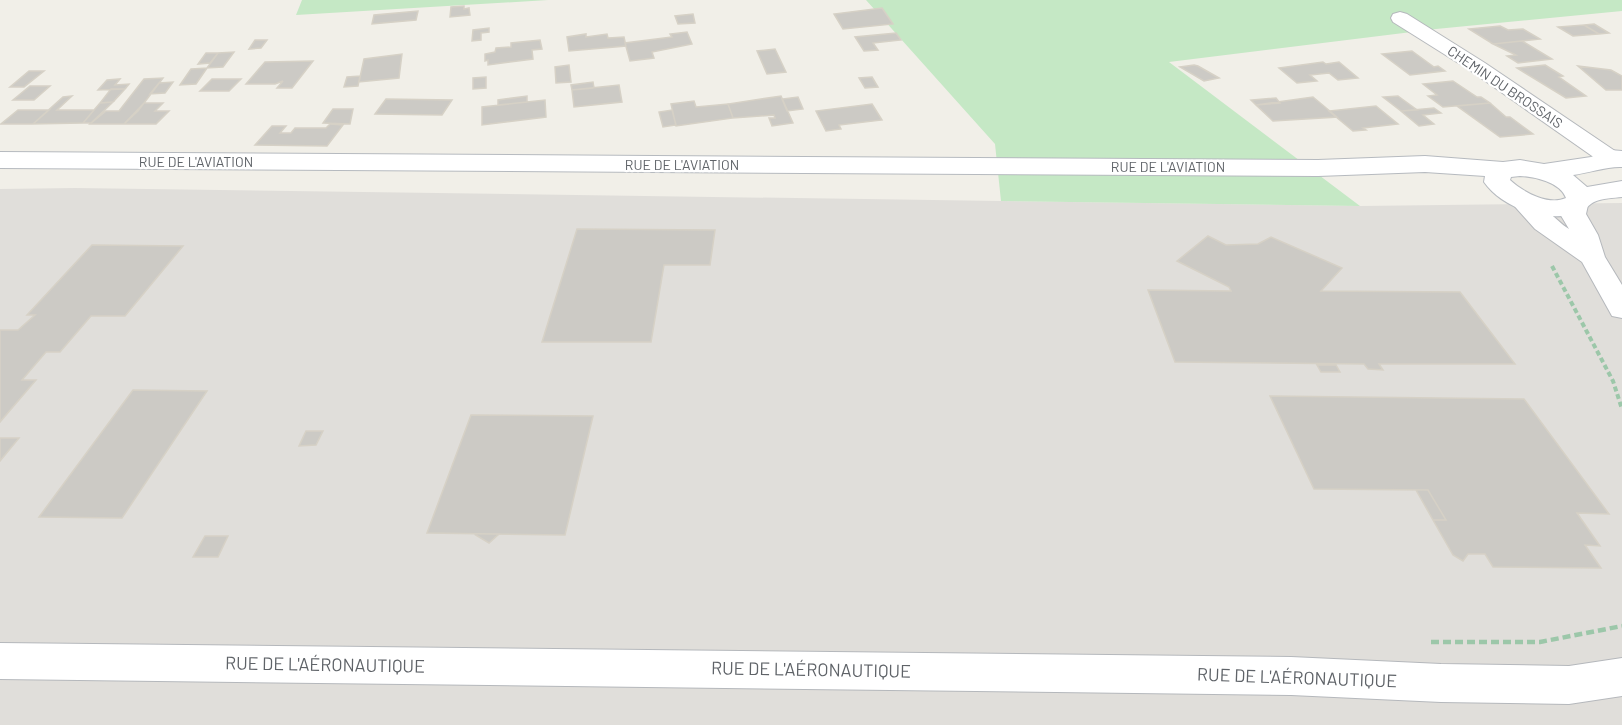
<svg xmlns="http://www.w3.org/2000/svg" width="1622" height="725" viewBox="0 0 1622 725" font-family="Barlow,sans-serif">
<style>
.industrial{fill:#e0deda}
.green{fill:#c5e8c5}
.building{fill:#cccac5;stroke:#d6d1c6;stroke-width:1.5}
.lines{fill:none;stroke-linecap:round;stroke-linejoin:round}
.street-casing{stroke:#b5b8bc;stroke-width:2}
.secondary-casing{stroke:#b6babf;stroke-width:2}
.path-far1{stroke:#9cc7a9;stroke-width:4;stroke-dasharray:5 3;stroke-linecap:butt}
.path{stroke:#9cc7a9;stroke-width:4.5;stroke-dasharray:8 4;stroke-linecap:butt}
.street{fill:#fff;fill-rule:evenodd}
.secondary{fill:#fff;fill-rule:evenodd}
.labels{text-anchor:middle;stroke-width:4.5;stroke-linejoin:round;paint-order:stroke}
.far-street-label{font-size:14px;fill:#5f6368;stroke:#fff}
.near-street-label{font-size:18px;fill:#5f6368;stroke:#fff}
</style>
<rect width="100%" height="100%" fill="#f1efe8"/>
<!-- industrial -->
<path class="industrial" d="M 75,188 L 1360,206 L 1622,203 L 1622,725 L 0,725 L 0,189 Z"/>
<!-- green -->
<path class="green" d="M 302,0 L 548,0 L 296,15 Z
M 866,0 L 1622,0 L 1622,11 L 1436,29 L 1169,62 L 1360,206 L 1001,201 L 995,144 Z"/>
<!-- building -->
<path class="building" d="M 464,6 L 464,9 L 469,8 L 470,15 L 450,17 L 451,7 Z
M 882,8 L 893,24 L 843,29 L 834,14 Z
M 418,11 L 416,20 L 372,24 L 374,15 Z
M 693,14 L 695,23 L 678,24 L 675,16 Z
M 1594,24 L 1609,33 L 1599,34 L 1584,25 Z
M 1584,25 L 1599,34 L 1573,36 L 1558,27 Z
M 1500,26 L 1508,30 L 1523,29 L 1540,39 L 1493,44 L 1469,29 Z
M 489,28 L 489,32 L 481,33 L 481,40 L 472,41 L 473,30 Z
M 687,32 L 692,44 L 652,52 L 654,58 L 630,61 L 625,43 L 672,37 L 670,34 Z
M 896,33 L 901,40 L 873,43 L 878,50 L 864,51 L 855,37 Z
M 586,34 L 586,37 L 607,34 L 608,38 L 624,37 L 626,46 L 569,51 L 567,37 Z
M 255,40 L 267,40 L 261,48 L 249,49 Z
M 540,40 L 542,49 L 532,50 L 533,59 L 488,65 L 488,60 L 485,61 L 485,54 L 495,52 L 496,48 L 511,47 L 511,43 Z
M 1522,41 L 1552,59 L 1518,63 L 1507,56 L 1516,55 L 1493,44 Z
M 775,49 L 786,72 L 767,74 L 757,51 Z
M 1412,51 L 1434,67 L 1438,66 L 1445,71 L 1410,75 L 1382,54 Z
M 234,52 L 223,67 L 207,68 L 218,53 Z
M 206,53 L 218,53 L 210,63 L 198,64 Z
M 402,54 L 399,78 L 359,82 L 364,59 Z
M 313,61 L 292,88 L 277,88 L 283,81 L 275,84 L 246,84 L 265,62 Z
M 1323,62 L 1326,64 L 1339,62 L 1358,78 L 1338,80 L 1329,73 L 1310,75 L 1317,81 L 1297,83 L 1279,68 Z
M 569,65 L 571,82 L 556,83 L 555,67 Z
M 1194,65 L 1198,66 L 1219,78 L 1204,81 L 1180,67 Z
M 1545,65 L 1563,76 L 1559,77 L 1586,96 L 1566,98 L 1517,68 Z
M 1578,66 L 1611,70 L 1622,76 L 1622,90 L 1606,90 Z
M 207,68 L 196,84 L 180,85 L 191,69 Z
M 29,71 L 44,71 L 24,87 L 10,87 Z
M 360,76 L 358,86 L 344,87 L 347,77 Z
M 486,77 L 486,88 L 473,89 L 473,78 Z
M 872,77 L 878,87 L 865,88 L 859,78 Z
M 163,78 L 138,111 L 124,124 L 90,124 L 106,111 L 119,111 L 144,79 Z
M 120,79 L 115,85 L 129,84 L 125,89 L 98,90 L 107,80 Z
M 212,79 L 241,79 L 229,91 L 200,91 Z
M 1453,81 L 1477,97 L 1481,97 L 1490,103 L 1443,107 L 1428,96 L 1437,95 L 1423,84 Z
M 173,82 L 165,93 L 150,94 L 159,83 Z
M 593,82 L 594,88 L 572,90 L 571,85 Z
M 619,85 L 622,102 L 574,107 L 572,90 Z
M 30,86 L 50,86 L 34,100 L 13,100 Z
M 111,89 L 125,89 L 113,102 L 100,103 Z
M 72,96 L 57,110 L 94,110 L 83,123 L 33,124 L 63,97 Z
M 527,96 L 527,102 L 498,105 L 498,100 Z
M 781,96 L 793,123 L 772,126 L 769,118 L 775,118 L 774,115 L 733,118 L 728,104 Z
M 1398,96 L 1417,110 L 1401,111 L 1383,97 Z
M 798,97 L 803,109 L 787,111 L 782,99 Z
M 1313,97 L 1337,117 L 1273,121 L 1256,105 Z
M 1276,98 L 1280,103 L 1256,105 L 1251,100 Z
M 386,99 L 452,100 L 442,115 L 375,114 Z
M 545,100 L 546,117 L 482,125 L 482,107 Z
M 694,101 L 696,107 L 728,104 L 733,118 L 676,126 L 671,104 Z
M 113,102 L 91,123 L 83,123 L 100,103 Z
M 144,103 L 163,103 L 155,111 L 169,111 L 156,124 L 124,124 Z
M 1490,103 L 1506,117 L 1510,117 L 1533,134 L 1500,137 L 1457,106 Z
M 872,104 L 882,120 L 839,125 L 841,129 L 826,131 L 816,111 Z
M 1376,106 L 1398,124 L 1363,128 L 1366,130 L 1353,131 L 1329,111 Z
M 1434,108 L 1441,113 L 1423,115 L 1434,124 L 1419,126 L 1401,111 Z
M 333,109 L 353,109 L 350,124 L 323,123 Z
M 18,110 L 49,110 L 33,124 L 1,124 Z
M 672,110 L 676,125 L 663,127 L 659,112 Z
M 330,124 L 343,125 L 327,146 L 255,145 L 272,126 L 286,126 L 280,133 L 291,133 L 295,128 L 326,128 Z
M 577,229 L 715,230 L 710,265 L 664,265 L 651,342 L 542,342 Z
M 1208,236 L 1226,245 L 1258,244 L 1271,237 L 1342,268 L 1321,291 L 1460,292 L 1515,364 L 1379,364 L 1383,370 L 1368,369 L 1364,364 L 1175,362 L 1148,290 L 1231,291 L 1229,287 L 1177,261 Z
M 92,245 L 183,246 L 125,316 L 91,316 L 60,352 L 46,352 L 22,380 L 36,380 L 0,422 L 0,330 L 18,330 L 35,315 L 27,315 Z
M 1317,365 L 1336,365 L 1340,372 L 1321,372 Z
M 133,390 L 207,391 L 122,518 L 39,517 Z
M 1270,396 L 1524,399 L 1609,514 L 1577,513 L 1600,546 L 1585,545 L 1601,568 L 1493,567 L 1485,554 L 1468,554 L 1463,561 L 1453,555 L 1433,520 L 1446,520 L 1428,490 L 1314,489 Z
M 471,415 L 593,416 L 565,535 L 427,533 Z
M 306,431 L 323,431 L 316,445 L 299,446 Z
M 0,438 L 19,438 L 0,461 Z
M 1416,490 L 1428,490 L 1446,520 L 1433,520 Z
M 474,534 L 499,534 L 489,543 Z
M 205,536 L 228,536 L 218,557 L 193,557 Z"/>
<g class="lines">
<defs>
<path id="street" d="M 1400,12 L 1407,14 L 1485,63 L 1618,153 L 1622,158 L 1618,163 L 1610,165 L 1602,163 L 1471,71 L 1393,22 L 1391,18 L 1393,14 Z
M 1521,193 C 1535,196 1555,220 1569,229 L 1560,214 L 1567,200 L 1576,198 L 1585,200 L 1588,205 L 1586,214 L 1598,235 L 1605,257 L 1622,285 L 1622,318 L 1612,316 L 1582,262 L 1535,229 L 1509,200 L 1512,195 Z
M 0,643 L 1291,657 L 1441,664 L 1569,666 L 1622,658 L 1622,696 L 1569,704 L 1441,702 L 1291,695 L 0,679 Z"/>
<path id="secondary" d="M 1610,150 L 1622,151 L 1622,167 C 1609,166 1588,173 1573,175 L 1587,187 L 1622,181 L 1622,197 C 1614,198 1602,198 1594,202 C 1589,204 1586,210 1580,212 C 1549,224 1503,209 1484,182 L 1485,176 L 1425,172 L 1318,176 L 0,168 L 0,152 L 1318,160 L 1425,156 L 1503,162 L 1520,160 L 1544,164 L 1591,157 ZM 1520,176 C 1535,177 1560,182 1566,198 C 1548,206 1523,192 1510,180 L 1511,177 Z"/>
</defs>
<!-- street casing -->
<use href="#street" class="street-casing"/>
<!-- secondary casing -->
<use href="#secondary" class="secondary-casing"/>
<!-- path-far1 -->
<path class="path-far1" d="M 1552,266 L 1613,381 L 1622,409"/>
<!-- path -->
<path class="path" d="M 1431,642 L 1540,642 L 1622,626"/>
<!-- street -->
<use href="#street" class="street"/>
<!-- secondary -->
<use href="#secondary" class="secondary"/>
</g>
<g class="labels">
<!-- far-street labels -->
<g class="far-street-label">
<text transform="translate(1505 87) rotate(34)" y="5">CHEMIN DU BROSSAIS</text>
<text x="196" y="167">RUE DE L'AVIATION</text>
<text x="682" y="170">RUE DE L'AVIATION</text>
<text x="1168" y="172">RUE DE L'AVIATION</text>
</g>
<!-- near-street labels -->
<g class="near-street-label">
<text transform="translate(325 665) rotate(1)" y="6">RUE DE L'AÉRONAUTIQUE</text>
<text transform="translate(811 670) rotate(1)" y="6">RUE DE L'AÉRONAUTIQUE</text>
<text transform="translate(1297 678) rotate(2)" y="6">RUE DE L'AÉRONAUTIQUE</text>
</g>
</g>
</svg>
